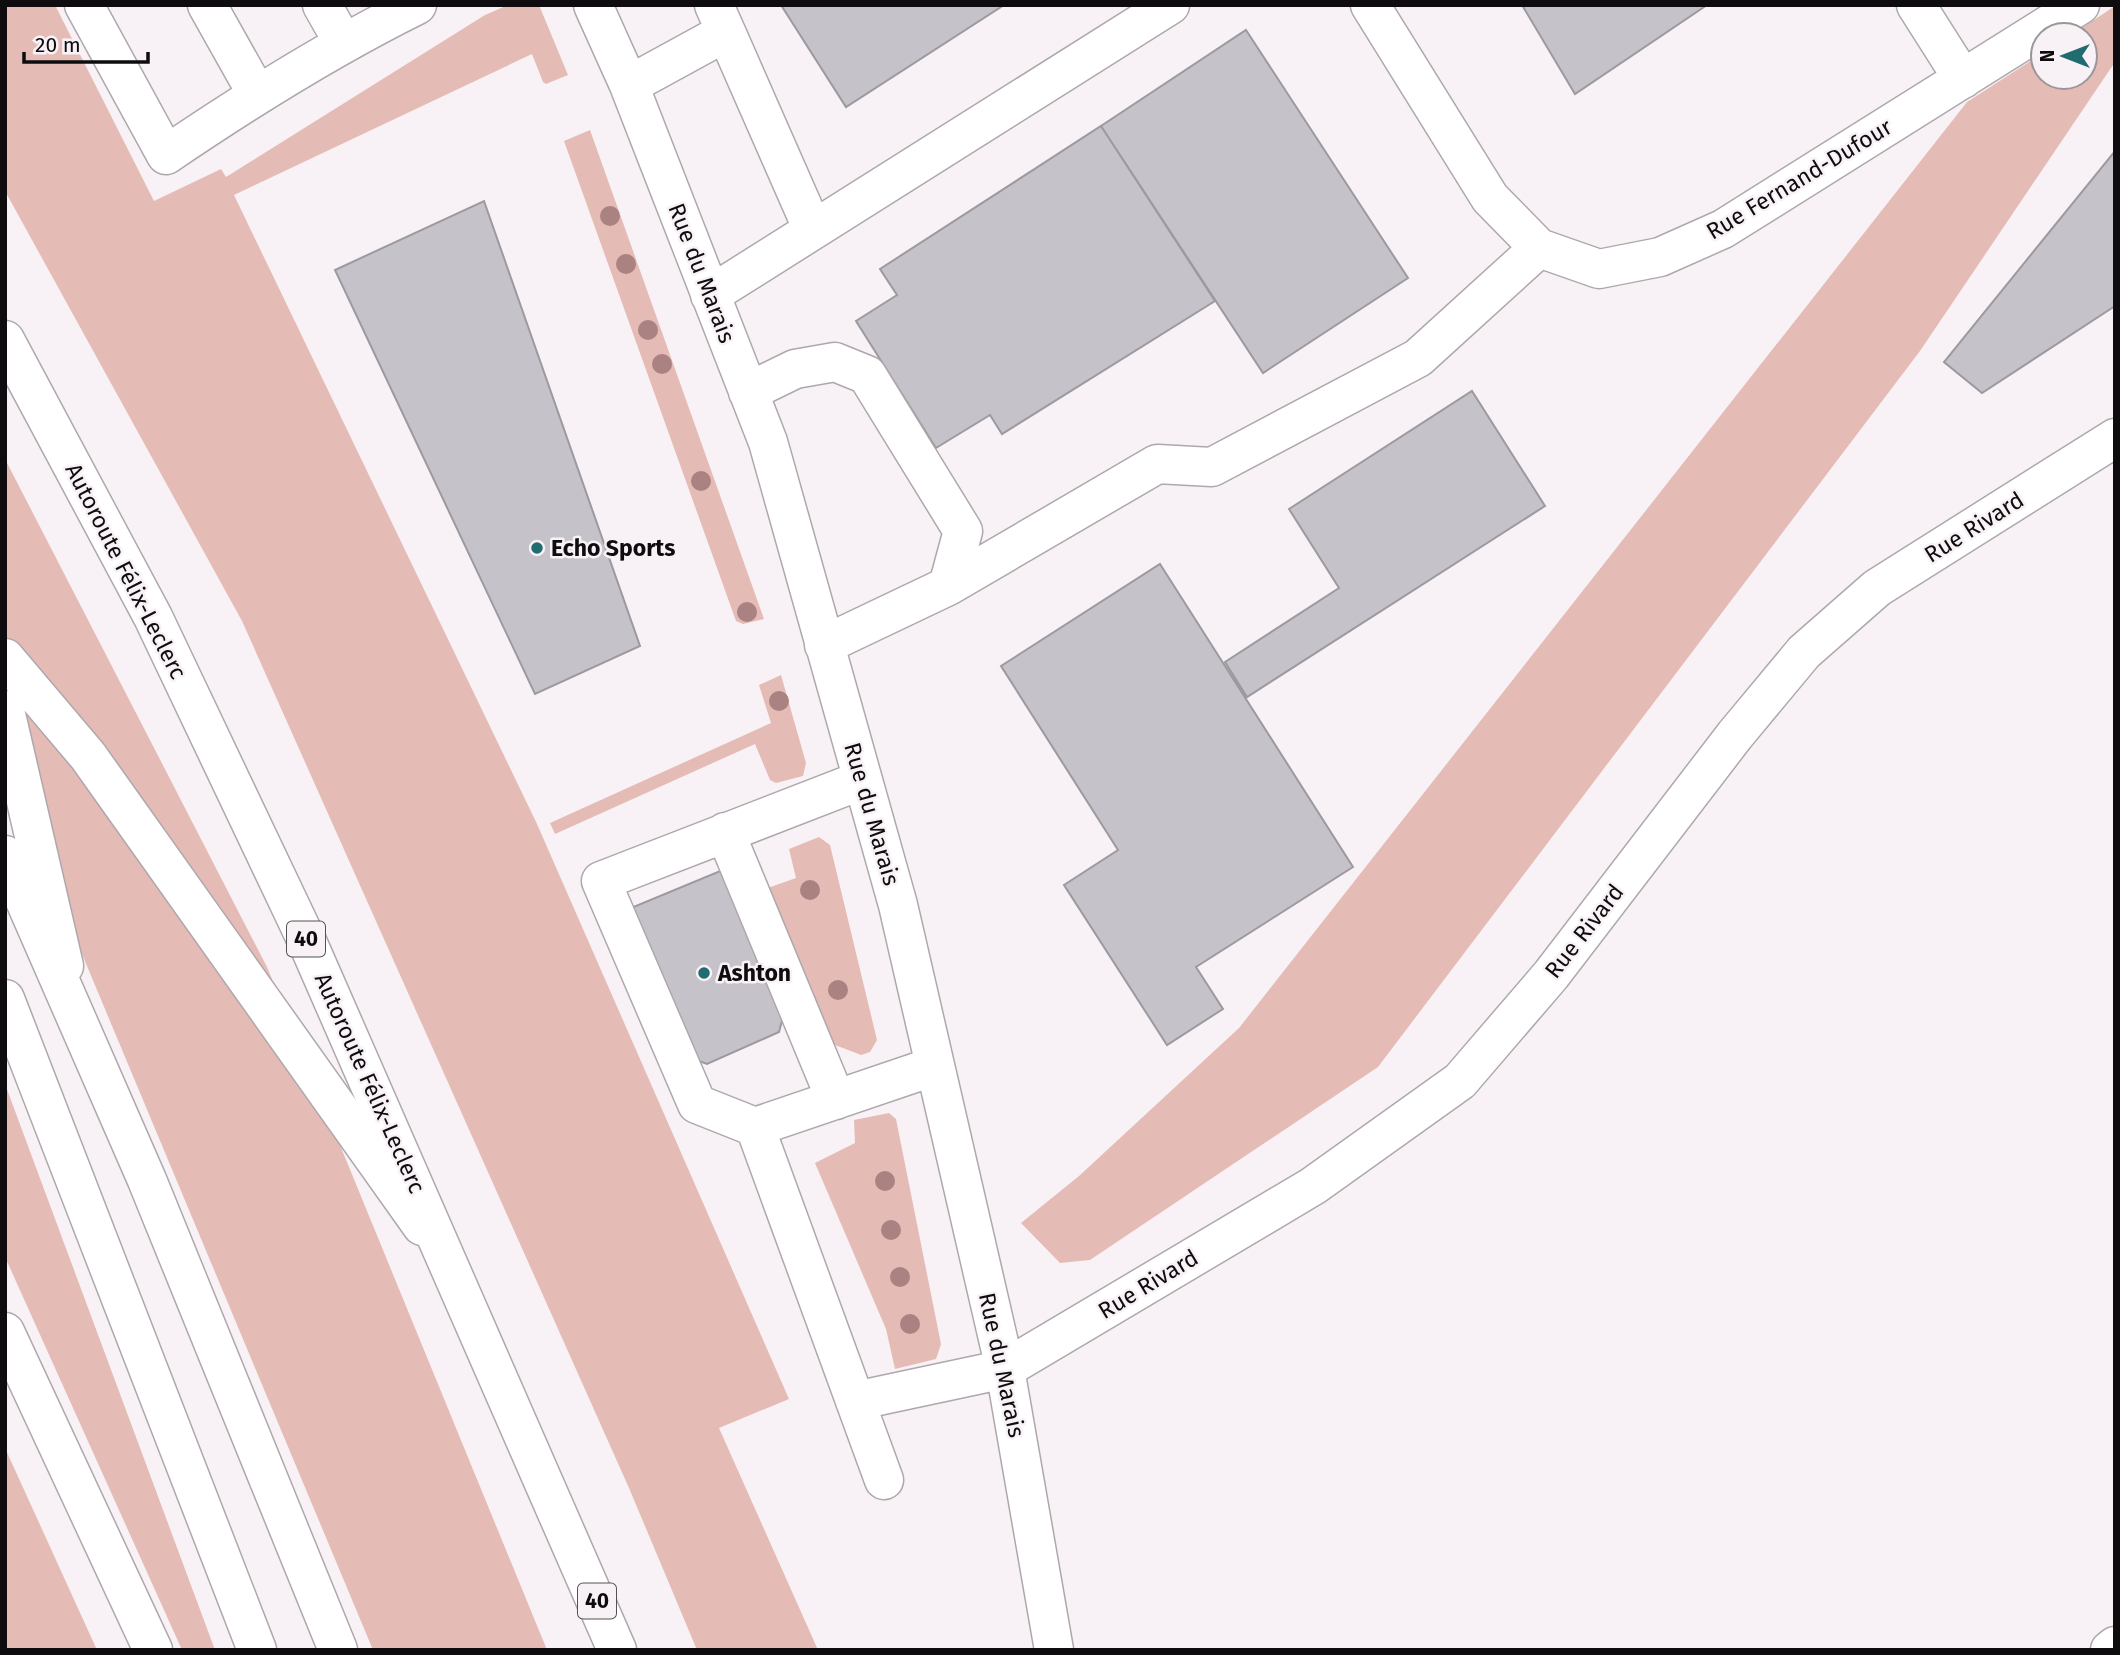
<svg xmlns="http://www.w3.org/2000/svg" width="2120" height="1655" viewBox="0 0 2120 1655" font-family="'Fira Sans',sans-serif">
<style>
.green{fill:#e5bbb6}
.building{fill:#c5c2c9;stroke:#9c999f;stroke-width:2}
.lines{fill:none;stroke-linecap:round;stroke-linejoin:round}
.minor-casing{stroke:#aea8ad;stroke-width:41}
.highway-casing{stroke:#aea8ad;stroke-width:41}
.minor{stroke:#fff;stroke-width:38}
.highway{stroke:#fff;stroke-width:38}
.tree{fill:#aa8281}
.poi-dot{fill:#216c70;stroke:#f8f2f6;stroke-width:2.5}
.labels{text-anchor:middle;stroke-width:5;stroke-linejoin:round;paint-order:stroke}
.shield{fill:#f8f2f6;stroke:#545154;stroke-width:2}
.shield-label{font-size:21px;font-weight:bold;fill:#0e0c0e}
.street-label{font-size:23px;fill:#0e0c0e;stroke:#f8f2f6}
.poi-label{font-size:23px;font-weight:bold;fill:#0e0c0e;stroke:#f8f2f6;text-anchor:start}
</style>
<rect width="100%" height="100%" fill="#f8f2f6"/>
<!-- green -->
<path class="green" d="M 5,5 L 55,5 L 154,201 L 221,169 L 226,177 L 485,15 L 508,5 L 539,5 L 568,75 L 546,84 L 543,82 L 532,54 L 234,195 L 537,824 L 789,1399 L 719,1428 L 818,1650 L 697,1650 L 629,1488 L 242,621 L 5,191 Z
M 2115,6 L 2115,62 L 1920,351 L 1378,1067 L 1090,1260 L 1060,1263 L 1021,1223 L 1079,1176 L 1239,1028 L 1967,102 L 2043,53 L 2043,77 L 2085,77 L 2085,35 L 2071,35 Z
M 590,130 L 764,619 L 743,624 L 736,621 L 564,141 Z
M 5,459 L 267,967 L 547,1650 L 373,1650 L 5,770 Z
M 781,675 L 806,763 L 803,776 L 776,783 L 770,780 L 755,744 L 555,834 L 550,823 L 771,723 L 759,685 Z
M 819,837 L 830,845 L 877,1040 L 870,1052 L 861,1055 L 835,1045 L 828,1037 L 765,889 L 796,878 L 789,849 Z
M 5,1084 L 215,1650 L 182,1650 L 5,1257 Z
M 889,1113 L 896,1119 L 941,1344 L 936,1359 L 895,1369 L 886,1329 L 815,1163 L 855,1143 L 854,1120 Z
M 5,1448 L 97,1650 L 5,1650 Z"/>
<!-- building -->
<path class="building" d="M 781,5 L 1004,5 L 846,107 Z
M 1522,5 L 1707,5 L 1575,94 Z
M 1246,30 L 1408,278 L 1263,373 L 1101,126 Z
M 1101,126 L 1215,301 L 1002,434 L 990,415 L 936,448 L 856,321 L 897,295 L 880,269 Z
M 2115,151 L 2115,306 L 1982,393 L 1944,362 Z
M 484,201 L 640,646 L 535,694 L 335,270 Z
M 1472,391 L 1545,506 L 1247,697 L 1225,662 L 1339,588 L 1289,509 Z
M 1160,564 L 1353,867 L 1196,967 L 1223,1009 L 1167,1045 L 1064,885 L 1118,850 L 1001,666 Z
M 725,869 L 783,1017 L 779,1032 L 707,1064 L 696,1060 L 631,908 Z"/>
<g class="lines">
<defs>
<path id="minor" d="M 84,5 L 166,155 C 247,100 328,49 417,5
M 207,5 L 257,94
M 322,5 L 343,42
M 593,5 L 629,85 L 768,442 L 898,905 L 1005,1369 L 1054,1650
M 1370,5 L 1490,198 L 1539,248 L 1599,269 L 1660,257 L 1723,229 L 2080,5
M 1916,5 L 1963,79
M 726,32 L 813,230
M 629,85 L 726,32 L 714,5
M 710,295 L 1170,5
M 748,392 L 795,369 L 835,362 L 867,375 L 963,531 L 948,586 L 824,645
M 948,586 L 1157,464 L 1212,467 L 1418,358 L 1539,248
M 5,658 L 88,756 L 422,1226
M 5,710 L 64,966
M 862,780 L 601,881 L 697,1104 L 755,1127 L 935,1066
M 725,832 L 836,1100
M 755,1127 L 884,1480
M 855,1401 L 1005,1369 L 1313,1186 L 1460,1081 L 1551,975 L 1735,735 L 1804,652 L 1877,588 L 2115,438
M 2110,1650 L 2115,1646"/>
<path id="highway" d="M 5,340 L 153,617 L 306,939 L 617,1650
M 5,855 L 147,1180 L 338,1650
M 5,999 L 257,1650
M 5,1332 L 153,1650"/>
</defs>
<!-- minor casing -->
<use href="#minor" class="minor-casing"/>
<!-- highway casing -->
<use href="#highway" class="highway-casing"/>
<!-- minor -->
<use href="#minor" class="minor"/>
<!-- highway -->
<use href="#highway" class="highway"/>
</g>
<!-- trees -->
<g class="tree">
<circle cx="610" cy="216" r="10"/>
<circle cx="626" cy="264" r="10"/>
<circle cx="648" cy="330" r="10"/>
<circle cx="662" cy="364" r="10"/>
<circle cx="701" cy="481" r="10"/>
<circle cx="747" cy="612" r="10"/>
<circle cx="779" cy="701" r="10"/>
<circle cx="810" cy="890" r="10"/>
<circle cx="838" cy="990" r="10"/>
<circle cx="885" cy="1181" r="10"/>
<circle cx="891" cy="1230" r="10"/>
<circle cx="900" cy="1277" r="10"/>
<circle cx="910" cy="1324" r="10"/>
</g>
<!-- markers -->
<g class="poi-dot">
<circle cx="537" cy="548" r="7"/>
<circle cx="704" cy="973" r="7"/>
</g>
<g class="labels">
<!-- shield labels -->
<g class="shield">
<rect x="287" y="921.5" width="38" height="35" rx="5"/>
<rect x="578" y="1583.5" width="38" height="35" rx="5"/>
</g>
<g class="shield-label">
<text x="306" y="946">40</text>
<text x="597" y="1608">40</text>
</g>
<!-- street labels -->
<g class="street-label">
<text transform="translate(1799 179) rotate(-31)" y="8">Rue Fernand-Dufour</text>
<text transform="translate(702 273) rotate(69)" y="8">Rue du Marais</text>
<text transform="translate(1974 527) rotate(-32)" y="8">Rue Rivard</text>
<text transform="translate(126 571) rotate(63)" y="8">Autoroute Félix-Leclerc</text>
<text transform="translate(872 814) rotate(74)" y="8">Rue du Marais</text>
<text transform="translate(1584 931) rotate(-52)" y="8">Rue Rivard</text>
<text transform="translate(370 1083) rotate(66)" y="8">Autoroute Félix-Leclerc</text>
<text transform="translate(1148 1284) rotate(-31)" y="8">Rue Rivard</text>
<text transform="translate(1002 1365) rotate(78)" y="8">Rue du Marais</text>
</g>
<!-- poi labels -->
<g class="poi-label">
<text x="551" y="556">Echo Sports</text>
<text x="718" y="981">Ashton</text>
</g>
</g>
<!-- border -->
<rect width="2120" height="1655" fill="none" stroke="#0e0c0e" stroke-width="14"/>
<!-- north arrow -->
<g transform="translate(2064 56) rotate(270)"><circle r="33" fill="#f8f2f6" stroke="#9a9699" stroke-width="2"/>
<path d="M0-5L12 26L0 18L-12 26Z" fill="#216c70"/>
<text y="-10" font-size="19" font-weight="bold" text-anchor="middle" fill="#0e0c0e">N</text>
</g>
<!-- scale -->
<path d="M24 52v10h124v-10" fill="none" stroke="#0e0c0e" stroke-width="3.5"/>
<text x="35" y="52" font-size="21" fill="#0e0c0e" stroke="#f8f2f6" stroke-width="5" paint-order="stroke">20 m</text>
</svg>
